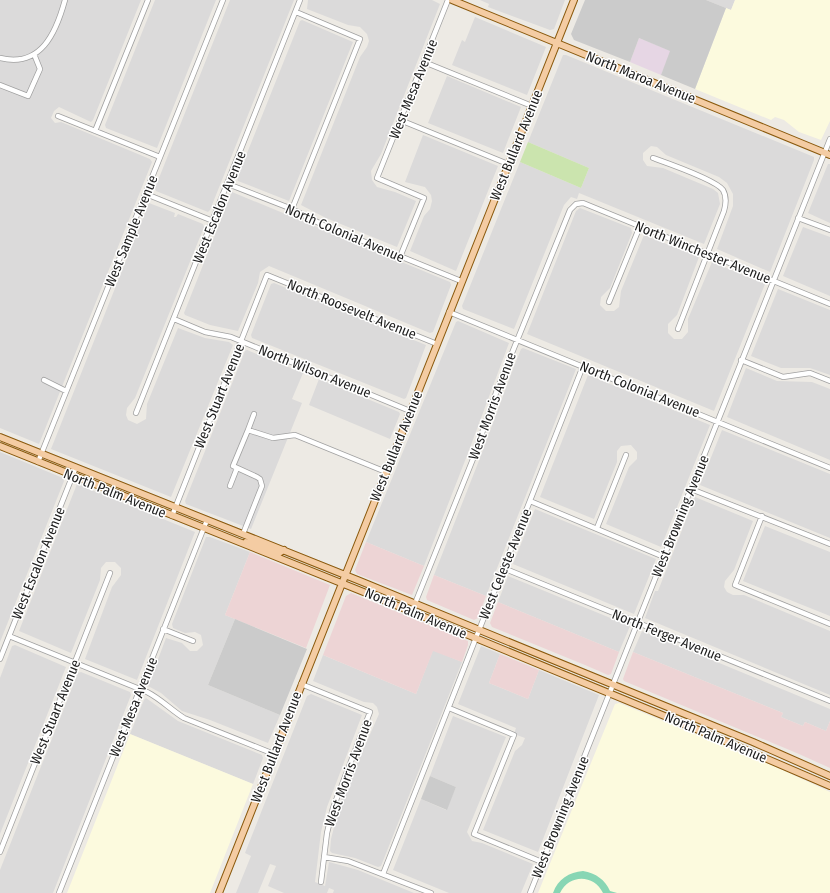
<svg xmlns="http://www.w3.org/2000/svg" width="830" height="893" viewBox="0 0 830 893" font-family="'Fira Sans Condensed',sans-serif">
<style>
.residential{fill:#dbdada}
.commercial{fill:#edd4d5}
.industrial{fill:#e6d6e4}
.education{fill:#fcfade}
.religious{fill:#cbcbcb}
.grass{fill:#cbe4ae}
.pitch{fill:#88d6b4}
.lines{fill:none;stroke-linecap:round;stroke-linejoin:round}
.minor-casing{stroke:#a1a1a1;stroke-width:6}
.major-casing{stroke:#8a590c;stroke-width:8}
.minor{stroke:#fff;stroke-width:4.5}
.major{stroke:#f4cca3;stroke-width:6}
.labels{text-anchor:middle;stroke-width:3;stroke-linejoin:round;paint-order:stroke}
.street-label{font-size:14px;fill:#1d1d1d;stroke:#fff}
</style>
<rect width="100%" height="100%" fill="#edeae4"/>
<!-- residential -->
<path class="residential" d="M 0,0 L 141,0 L 93,120 L 91,122 L 59,107 L 54,111 L 51,118 L 55,123 L 61,122 L 150,159 L 152,162 L 39,444 L 0,428 Z
M 155,0 L 216,0 L 157,148 L 106,128 L 105,125 Z
M 230,0 L 294,0 L 210,210 L 208,212 L 156,191 L 155,188 Z
M 308,0 L 432,0 L 440,4 L 381,154 L 371,171 L 372,180 L 377,187 L 395,192 L 416,201 L 397,247 L 326,218 L 301,205 L 360,57 L 367,47 L 369,41 L 367,34 L 360,27 L 348,25 L 307,9 Z
M 480,0 L 565,0 L 554,29 L 550,30 L 488,7 L 489,4 Z
M 706,0 L 735,0 L 731,10 Z
M 475,17 L 546,47 L 527,95 L 452,65 L 462,40 L 465,42 Z
M 302,20 L 353,42 L 289,201 L 238,181 L 237,178 L 300,21 Z
M 563,55 L 566,55 L 814,157 L 814,160 L 770,272 L 717,249 L 733,206 L 733,194 L 727,183 L 719,177 L 666,155 L 657,147 L 651,146 L 643,153 L 643,160 L 647,166 L 663,168 L 713,189 L 718,193 L 720,204 L 704,244 L 579,193 L 577,199 L 571,197 L 564,205 L 514,329 L 463,309 L 462,306 L 520,162 L 581,188 L 589,168 L 528,142 Z
M 447,76 L 521,107 L 503,153 L 428,123 Z
M 423,135 L 498,166 L 456,271 L 410,251 L 424,216 L 430,209 L 432,201 L 431,195 L 425,187 L 405,182 Z
M 828,164 L 830,164 L 830,223 L 808,213 Z
M 232,192 L 450,282 L 451,285 L 433,332 L 430,333 L 269,266 L 260,272 L 258,283 L 238,331 L 210,325 L 185,315 L 184,313 Z
M 149,203 L 175,213 L 174,217 L 176,217 L 178,214 L 203,224 L 204,227 L 135,398 L 127,408 L 126,415 L 128,420 L 137,424 L 146,419 L 147,404 L 178,328 L 205,338 L 229,342 L 233,345 L 171,497 L 51,449 Z
M 580,208 L 631,228 L 632,233 L 610,288 L 601,297 L 600,305 L 606,311 L 614,311 L 619,307 L 621,291 L 644,235 L 699,257 L 677,315 L 668,324 L 668,333 L 674,339 L 682,339 L 688,332 L 688,319 L 712,262 L 765,284 L 714,411 L 527,334 L 576,211 Z
M 803,227 L 830,237 L 830,296 L 783,276 Z
M 274,283 L 426,345 L 406,398 L 404,399 L 252,338 L 251,335 L 271,284 Z
M 778,289 L 830,310 L 830,375 L 810,368 L 781,368 L 751,356 Z
M 458,321 L 509,343 L 468,453 L 424,566 L 366,542 L 456,322 Z
M 523,348 L 576,369 L 486,596 L 434,575 L 480,458 L 513,369 L 521,349 Z
M 247,350 L 303,373 L 292,399 L 302,403 L 251,529 L 186,504 L 185,501 L 245,351 Z
M 746,368 L 777,381 L 812,382 L 830,389 L 830,460 L 727,417 Z
M 588,375 L 710,425 L 661,547 L 606,524 L 629,467 L 637,459 L 637,452 L 631,445 L 621,446 L 617,451 L 617,462 L 594,519 L 540,497 Z
M 319,379 L 399,412 L 400,414 L 390,439 L 309,405 Z
M 722,430 L 830,474 L 830,538 L 700,485 Z
M 0,452 L 63,478 L 64,481 L 0,642 Z
M 77,484 L 195,532 L 137,680 L 85,659 L 112,587 L 121,575 L 121,568 L 115,562 L 106,562 L 101,568 L 100,580 L 71,653 L 19,631 Z
M 695,497 L 753,521 L 734,570 L 725,581 L 724,587 L 727,592 L 733,595 L 744,595 L 830,631 L 830,695 L 645,618 L 655,591 L 658,591 Z
M 535,509 L 656,559 L 634,614 L 513,564 Z
M 765,526 L 830,552 L 830,616 L 743,581 Z
M 206,537 L 210,537 L 250,552 L 225,615 L 235,619 L 208,685 L 280,715 L 268,743 L 210,720 L 182,711 L 161,693 L 148,686 L 166,638 L 182,643 L 190,651 L 197,651 L 203,645 L 201,635 L 195,632 L 185,633 L 173,628 L 172,624 Z
M 508,576 L 630,626 L 619,652 L 498,602 Z
M 642,631 L 830,709 L 830,721 L 826,731 L 805,722 L 803,726 L 781,717 L 783,713 L 633,652 Z
M 15,645 L 66,667 L 0,834 L 0,678 L 12,646 Z
M 481,646 L 500,654 L 489,683 L 528,699 L 539,670 L 599,695 L 538,852 L 483,830 L 515,751 L 522,745 L 525,738 L 514,734 L 516,728 L 458,704 Z
M 433,650 L 462,662 L 381,866 L 378,867 L 355,858 L 332,853 L 330,851 L 331,839 L 341,800 L 379,714 L 377,707 L 373,703 L 364,702 L 313,681 L 323,655 L 416,694 Z
M 81,672 L 130,692 L 131,695 L 53,893 L 0,893 L 0,870 L 78,673 Z
M 311,694 L 362,715 L 327,807 L 321,832 L 315,882 L 325,886 L 329,862 L 358,870 L 414,893 L 333,893 L 334,890 L 329,888 L 327,893 L 284,893 L 268,886 L 276,866 L 270,864 L 258,893 L 236,893 L 251,856 L 245,853 L 307,696 Z
M 146,698 L 178,721 L 262,755 L 263,758 L 253,784 L 130,734 L 144,700 Z
M 453,716 L 506,737 L 467,832 L 472,841 L 482,843 L 533,864 L 521,893 L 449,893 L 393,870 L 421,799 L 446,810 L 456,787 L 430,776 Z"/>
<!-- commercial -->
<path class="commercial" d="M 366,542 L 424,566 L 412,595 L 357,574 L 355,570 Z
M 250,552 L 330,585 L 306,648 L 225,615 Z
M 434,575 L 486,596 L 478,618 L 474,620 L 427,600 L 426,597 Z
M 351,593 L 468,641 L 468,645 L 462,662 L 433,651 L 416,694 L 323,655 L 346,596 Z
M 498,602 L 619,652 L 611,674 L 608,675 L 585,665 L 492,627 L 490,623 Z
M 633,652 L 783,713 L 781,717 L 803,726 L 805,722 L 826,731 L 830,721 L 830,768 L 799,754 L 624,681 L 623,679 Z
M 500,654 L 539,670 L 528,699 L 489,683 Z"/>
<!-- industrial -->
<path class="industrial" d="M 639,38 L 671,51 L 661,75 L 630,62 Z"/>
<!-- education -->
<path class="education" d="M 735,0 L 830,0 L 830,121 L 821,140 L 799,132 L 784,120 L 775,117 L 771,120 L 695,89 L 726,8 L 731,10 Z
M 619,703 L 776,767 L 830,792 L 830,893 L 538,893 L 615,704 Z
M 130,734 L 253,784 L 210,893 L 67,893 Z"/>
<!-- religious -->
<path class="religious" d="M 585,0 L 706,0 L 726,8 L 695,89 L 661,75 L 670,51 L 639,38 L 630,62 L 574,40 L 571,34 Z
M 235,619 L 307,649 L 280,715 L 208,685 Z
M 430,776 L 456,787 L 447,810 L 421,799 Z"/>
<!-- grass -->
<path class="grass" d="M 528,142 L 589,168 L 581,188 L 520,162 Z"/>
<!-- pitch -->
<path class="pitch" d="M 583,871 C 596,873 605,880 610,891 L 617,893 L 603,893 C 594,874 569,874 560,893 L 553,893 C 558,879 569,872 583,871 Z"/>
<g class="lines">
<defs>
<path id="minor" d="M 0,58 C 41,68 56,33 65,0
M 424,62 L 532,106
M 0,85 L 28,96 L 40,69 L 34,54
M 58,116 L 160,157
M 400,120 L 508,164
M 95,131 L 148,0
M 653,158 C 667,163 716,180 723,190 C 727,197 726,204 724,211 L 678,329
M 228,184 L 292,209 L 321,224 L 461,281
M 146,194 L 213,221
M 292,209 L 360,39 L 296,12
M 798,218 L 830,230
M 400,257 L 424,198 L 377,178 L 448,0
M 609,302 L 640,226
M 449,312 L 830,468
M 174,319 L 205,332 L 231,337 L 410,411
M 741,360 L 783,377 L 810,373 L 830,381
M 44,380 L 66,391
M 136,413 L 300,0
M 248,430 L 254,414
M 38,462 L 223,0
M 230,486 L 237,468
M 691,489 L 830,544
M 530,501 L 664,557
M 172,516 L 267,275 L 437,344
M 762,516 L 735,585 L 830,624
M 597,528 L 626,455
M 243,534 L 262,486 L 260,479 L 257,477 L 233,466 L 248,430 L 273,438 L 295,435 L 386,472
M 503,568 L 830,701
M 412,611 L 473,459 L 497,390 L 570,210 L 576,204 L 583,203 L 830,304
M 163,629 L 193,641
M 9,636 L 147,692 C 161,699 171,710 184,718 L 274,754
M 0,659 L 76,467
M 301,684 L 370,712 L 333,808 L 327,833 L 321,882
M 449,708 L 514,735 L 474,834 L 542,862
M 0,852 L 110,573
M 324,857 L 348,861 L 431,893
M 383,874 L 583,366
M 59,893 L 207,520
M 530,893 L 830,139"/>
<path id="major" d="M 452,0 L 830,155
M 0,437 L 360,581 L 753,742 L 830,776
M 0,446 L 376,597 L 730,743 L 830,786
M 246,542 L 279,553 L 284,550
M 219,893 L 574,0"/>
</defs>
<!-- minor casing -->
<use href="#minor" class="minor-casing"/>
<!-- major casing -->
<use href="#major" class="major-casing"/>
<!-- minor -->
<use href="#minor" class="minor"/>
<!-- major -->
<use href="#major" class="major"/>
</g>
<g class="labels">
<!-- street labels -->
<g class="street-label">
<text transform="translate(641 77) rotate(22)" y="5">North Maroa Avenue</text>
<text transform="translate(413 89) rotate(-68)" y="5">West Mesa Avenue</text>
<text transform="translate(516 145) rotate(-68)" y="5">West Bullard Avenue</text>
<text transform="translate(219 207) rotate(-68)" y="5">West Escalon Avenue</text>
<text transform="translate(131 231) rotate(-68)" y="5">West Sample Avenue</text>
<text transform="translate(345 233) rotate(23)" y="5">North Colonial Avenue</text>
<text transform="translate(703 252) rotate(22)" y="5">North Winchester Avenue</text>
<text transform="translate(352 309) rotate(22)" y="5">North Roosevelt Avenue</text>
<text transform="translate(315 371) rotate(22)" y="5">North Wilson Avenue</text>
<text transform="translate(640 389) rotate(22)" y="5">North Colonial Avenue</text>
<text transform="translate(219 396) rotate(-68)" y="5">West Stuart Avenue</text>
<text transform="translate(492 406) rotate(-70)" y="5">West Morris Avenue</text>
<text transform="translate(396 446) rotate(-68)" y="5">West Bullard Avenue</text>
<text transform="translate(115 493) rotate(22)" y="5">North Palm Avenue</text>
<text transform="translate(680 516) rotate(-68)" y="5">West Browning Avenue</text>
<text transform="translate(38 563) rotate(-68)" y="5">West Escalon Avenue</text>
<text transform="translate(505 564) rotate(-68)" y="5">West Celeste Avenue</text>
<text transform="translate(416 613) rotate(23)" y="5">North Palm Avenue</text>
<text transform="translate(667 635) rotate(22)" y="5">North Ferger Avenue</text>
<text transform="translate(133 707) rotate(-68)" y="5">West Mesa Avenue</text>
<text transform="translate(55 712) rotate(-68)" y="5">West Stuart Avenue</text>
<text transform="translate(716 737) rotate(23)" y="5">North Palm Avenue</text>
<text transform="translate(276 747) rotate(-69)" y="5">West Bullard Avenue</text>
<text transform="translate(348 773) rotate(-70)" y="5">West Morris Avenue</text>
<text transform="translate(560 817) rotate(-68)" y="5">West Browning Avenue</text>
</g>
</g>
</svg>
